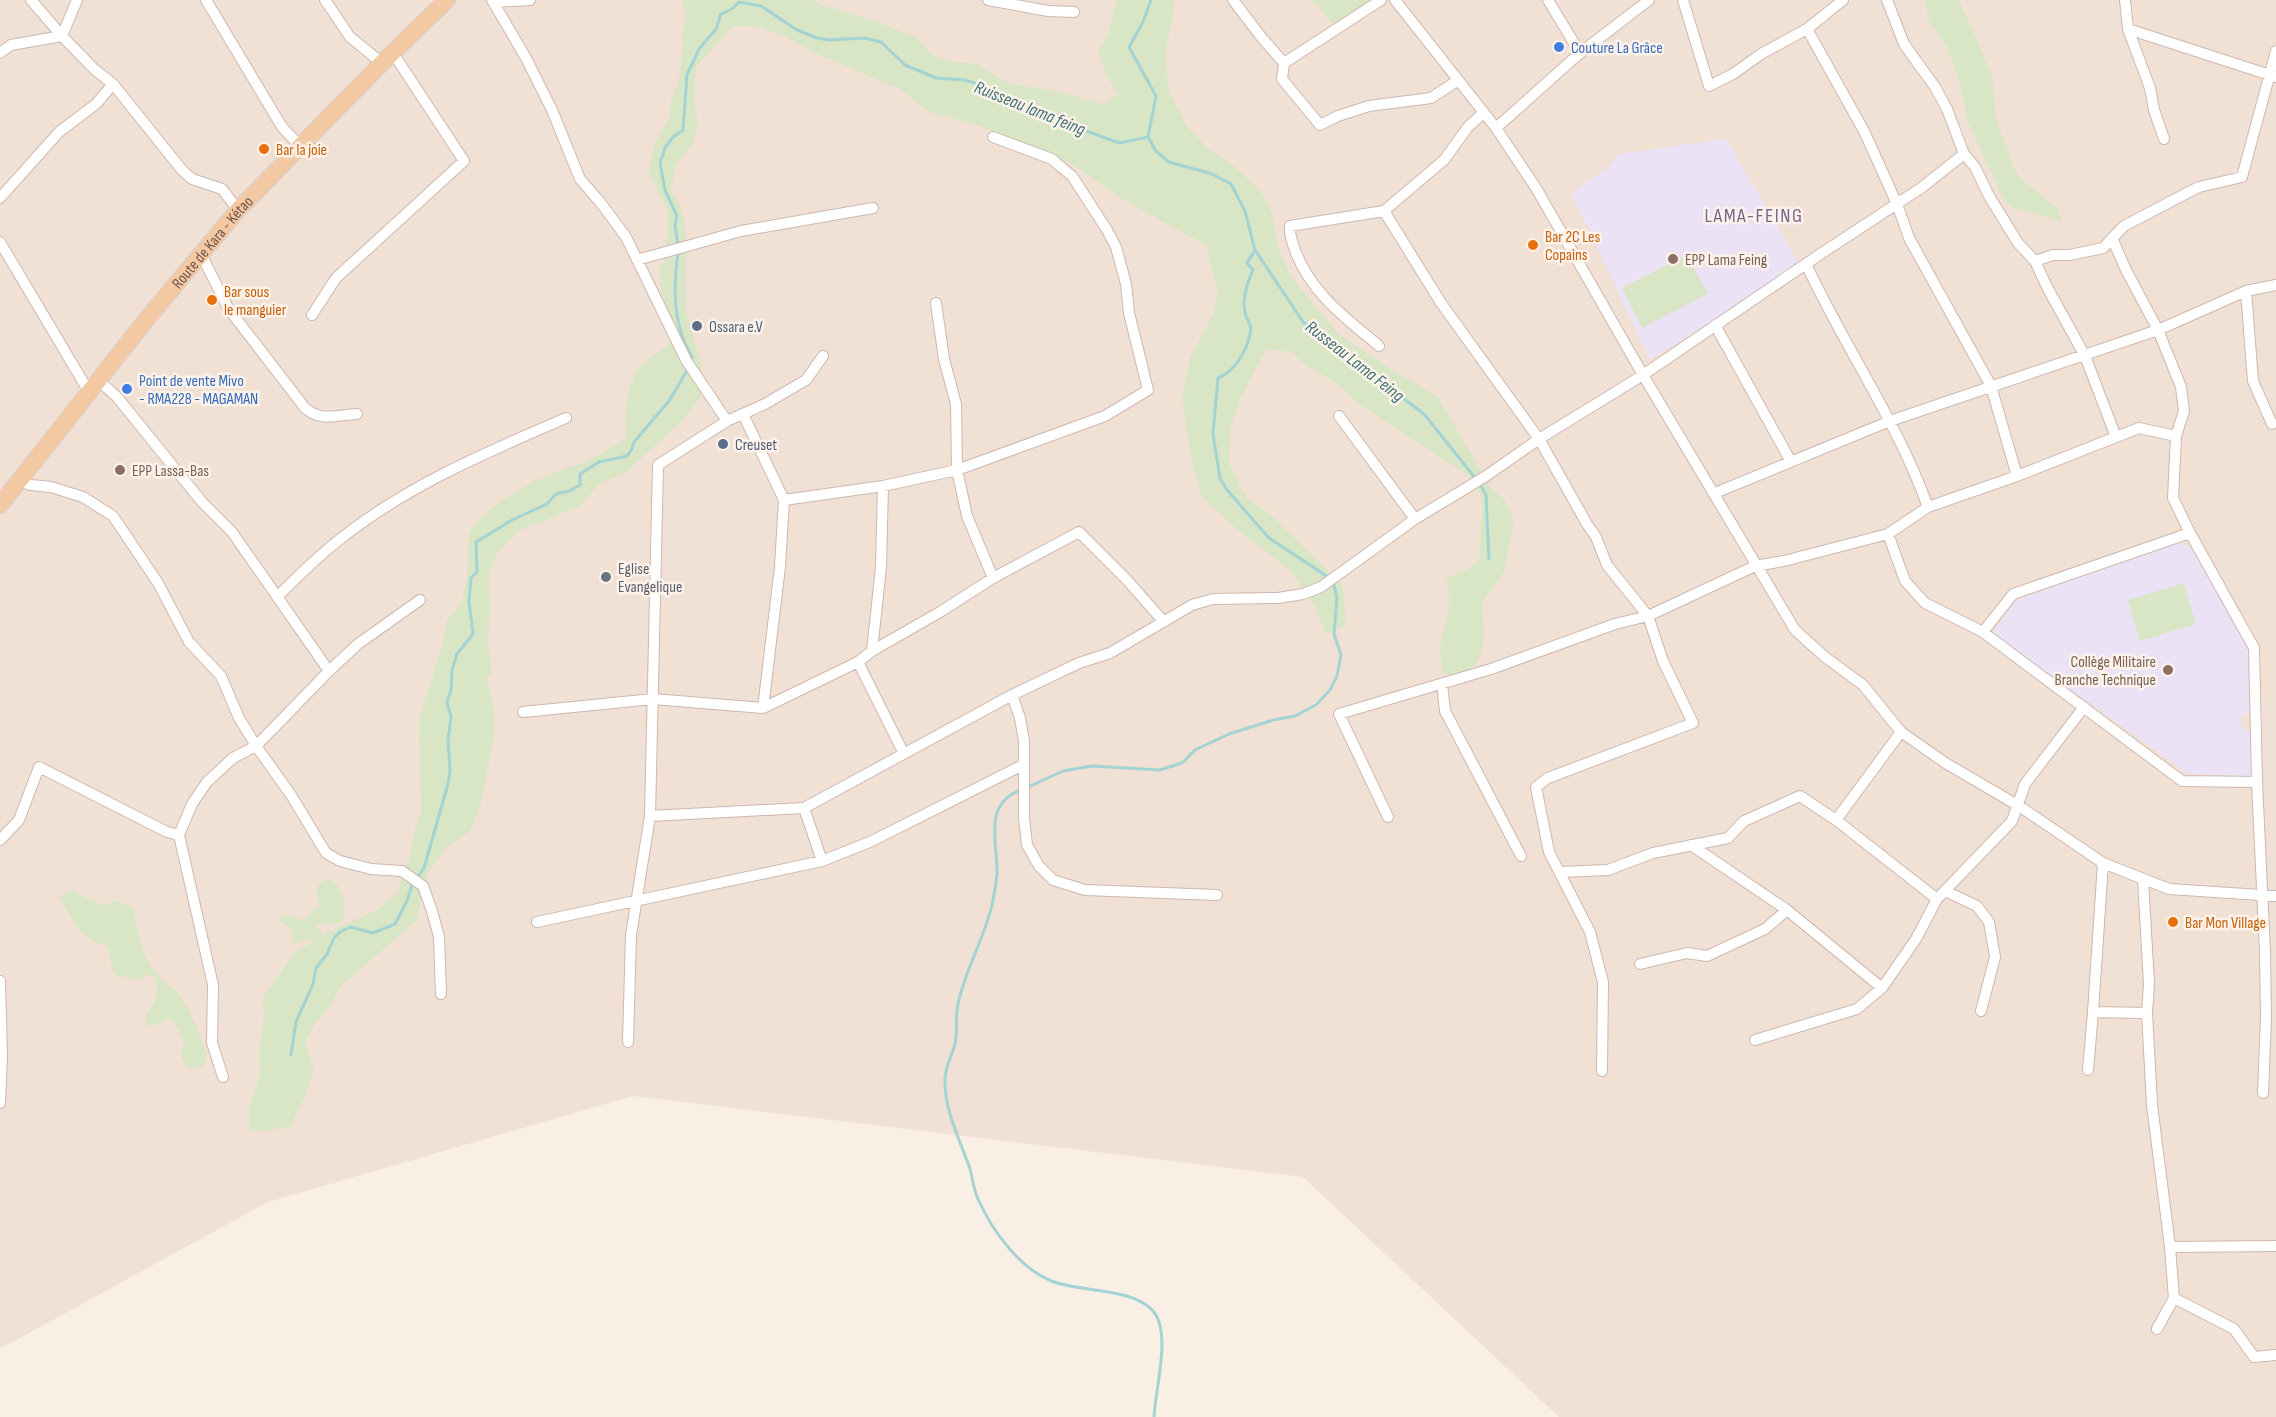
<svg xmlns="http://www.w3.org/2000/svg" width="2276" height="1417" viewBox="0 0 2276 1417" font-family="'Sofia Sans Condensed',sans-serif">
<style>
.residential{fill:#f1e0d4}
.education{fill:#ece2f6}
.green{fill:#d8e6c5}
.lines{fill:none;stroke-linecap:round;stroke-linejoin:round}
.stream{stroke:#a3d3d3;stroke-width:3}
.minor-casing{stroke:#cdb8b0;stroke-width:12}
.primary-casing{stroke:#d7cfcd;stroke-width:18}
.minor{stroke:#fff;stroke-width:10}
.primary{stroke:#f3c9a3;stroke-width:16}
.shop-dot{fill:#3f7fe0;stroke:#fdf3eb;stroke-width:2}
.food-dot{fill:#e8710a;stroke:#fdf3eb;stroke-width:2}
.education-dot{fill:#8d6e63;stroke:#fdf3eb;stroke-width:2}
.service-dot{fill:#5c6f8a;stroke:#fdf3eb;stroke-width:2}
.worship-dot{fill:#6b7280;stroke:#fdf3eb;stroke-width:2}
.labels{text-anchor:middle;stroke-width:5;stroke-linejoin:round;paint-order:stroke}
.shop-label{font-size:16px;fill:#366cbe;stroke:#fdf3eb;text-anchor:start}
.food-label{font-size:16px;fill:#c56008;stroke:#fdf3eb;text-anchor:start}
.street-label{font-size:16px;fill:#71544d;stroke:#fdf3eb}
.education-label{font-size:16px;fill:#785e54;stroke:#fdf3eb;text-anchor:start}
.service-label{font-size:16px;fill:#4e5e75;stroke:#fdf3eb;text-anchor:start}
.worship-label{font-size:16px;fill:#5b616d;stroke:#fdf3eb;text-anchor:start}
.water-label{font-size:18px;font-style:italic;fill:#427575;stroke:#fdf3eb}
.quarter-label{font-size:20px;letter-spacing:1.5px;fill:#79658d;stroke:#fdf3eb}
</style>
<rect width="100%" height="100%" fill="#faefe5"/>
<!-- residential -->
<path class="residential" d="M 0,0 L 2276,0 L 2276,1417 L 1559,1417 L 1303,1177 L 633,1096 L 268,1202 L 0,1349 Z"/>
<!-- education -->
<path class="education" d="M 1726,139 L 1800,265 L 1650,360 L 1571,193 L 1606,169 L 1620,154 Z
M 2180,542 L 2190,546 L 2251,650 L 2252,712 L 2241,715 L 2242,728 L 2251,734 L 2251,776 L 2189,774 L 1992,634 L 2014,601 Z"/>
<!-- green -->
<path class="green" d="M 682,0 L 813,0 L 825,6 L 869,19 L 916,37 L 932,55 L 954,62 L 976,64 L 1009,83 L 1051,90 L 1103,104 L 1118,95 L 1107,76 L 1098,52 L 1108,34 L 1117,0 L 1174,0 L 1173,18 L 1165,53 L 1169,91 L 1186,125 L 1208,149 L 1232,164 L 1261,192 L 1272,213 L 1278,248 L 1292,278 L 1321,313 L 1339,334 L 1378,361 L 1437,396 L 1492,490 L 1504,499 L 1513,517 L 1513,525 L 1504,572 L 1482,602 C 1484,634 1492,677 1444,674 C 1433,638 1450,628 1449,598 C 1449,592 1447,585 1445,579 L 1469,569 L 1479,560 L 1483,498 L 1468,475 L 1363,407 L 1337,384 L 1301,361 L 1292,352 L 1266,349 L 1240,399 L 1230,429 L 1229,464 L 1247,498 L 1271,515 L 1343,586 L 1346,626 L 1326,634 L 1313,603 L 1291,571 L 1238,530 L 1202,497 L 1191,458 L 1182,397 L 1190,358 L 1214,312 L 1218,293 L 1206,245 L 1127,202 L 1070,163 L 974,124 L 929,112 L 898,88 L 819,55 L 785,36 L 756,26 L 733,26 L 696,67 L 694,101 L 698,124 L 693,144 L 676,165 L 671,191 L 680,205 L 685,223 L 686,313 L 701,363 L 701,396 L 683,420 L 626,472 L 598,485 L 580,506 L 518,531 L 497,553 L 489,573 L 490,612 L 488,643 L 492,675 L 486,677 L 493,704 L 494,735 L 481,804 L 470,831 L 447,847 L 427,874 L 416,921 L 341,986 L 330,1006 L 315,1023 L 305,1043 L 314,1071 L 304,1098 L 290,1127 L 263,1131 L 249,1130 L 249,1107 L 260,1074 L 259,1051 L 264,1015 L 262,999 L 294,953 L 314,941 L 309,939 L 293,944 L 292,931 L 280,920 L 282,915 L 288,915 L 304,920 L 319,905 L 316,890 L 321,882 L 328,879 C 344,885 346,905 344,920 L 339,923 L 317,925 L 316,927 L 324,934 L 377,910 L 398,892 L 410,856 L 414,832 L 421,813 L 419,719 L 444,640 L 446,622 L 462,603 L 467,575 L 469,533 L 477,522 L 493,506 L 534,481 L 589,460 L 626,439 C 626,414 624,385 642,365 C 649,357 661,351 670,345 L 668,312 L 662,294 L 659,268 L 664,260 L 667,238 L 668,210 L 649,173 L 654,145 L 670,116 L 670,103 L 678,83 L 683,48 L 682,33 L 686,16 Z
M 1312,0 L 1367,0 L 1368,2 L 1334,25 Z
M 1925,0 L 1959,0 L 1992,74 L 1996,119 L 2014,168 L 2021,179 L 2057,208 L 2062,221 L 2013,208 L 2004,200 L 1968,122 L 1959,80 L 1947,47 L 1929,21 Z
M 1687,255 L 1708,294 L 1642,328 L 1622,288 Z
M 2184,583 L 2196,624 L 2140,641 L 2128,600 Z
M 73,890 L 91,901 L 105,906 L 115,900 L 133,907 C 136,928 143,961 159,977 C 166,983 173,987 179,995 C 192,1012 200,1036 207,1055 L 201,1069 L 188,1068 C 178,1057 182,1054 184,1041 L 174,1021 L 168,1019 L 150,1027 L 145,1025 L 147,1012 C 157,1005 159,988 155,977 L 146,975 L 137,980 L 118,976 L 113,971 L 108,949 L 103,944 L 93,942 L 77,927 L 59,897 Z"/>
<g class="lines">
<!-- stream -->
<path class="stream" d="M 1151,0 L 1143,22 L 1129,47 L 1156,96 L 1148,137 L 1156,151 L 1169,162 L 1212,174 L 1231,184 L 1245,211 L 1255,250 L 1303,322 L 1424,414 L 1476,479
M 678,246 L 675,225 L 677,216 L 665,190 L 660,163 L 665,148 L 673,137 L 683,130 L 687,75 L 699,49 L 716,29 L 721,14 L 732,9 L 739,2 L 761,6 L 797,30 L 817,38 L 829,40 L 864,38 L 881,42 L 905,65 L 936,78 L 965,80 L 980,85 L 989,95 L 1119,143 L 1148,137
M 1255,250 L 1247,263 L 1253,270 C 1247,283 1241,301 1246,316 C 1249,323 1252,326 1250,334 C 1247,351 1234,372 1218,378 L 1213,434 L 1220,478 L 1227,490 L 1269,538 L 1328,577
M 678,253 C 673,287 673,327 692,357 L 690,362
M 1480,484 L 1486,495 L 1489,559
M 1026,788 L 1063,771 L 1092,766 L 1160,770 L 1182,763 L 1195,750 L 1229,734 L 1273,720 L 1295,716 L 1316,705 L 1330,690 L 1337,676 L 1341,655 L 1334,634 L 1337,598 L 1333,581
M 1020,790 C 982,806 998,842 997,874 C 996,884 994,895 992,905 C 984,939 965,970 958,1004 C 955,1017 958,1032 955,1044 C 952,1056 945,1067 945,1079 C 944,1109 959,1138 969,1166 C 973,1177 973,1190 979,1201 C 993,1232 1021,1270 1054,1282 C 1083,1292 1133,1288 1153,1311 C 1172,1333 1155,1389 1154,1417
M 291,1055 L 296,1022 L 313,984 L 316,968 L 327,954 L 334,938 L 340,932 L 350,927 L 373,933 L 395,924 L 407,901 L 412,885 L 424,868 L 448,784 L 450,771 L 448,740 L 451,717 L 447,702 L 451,690 L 452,670 L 457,654 L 473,634 L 469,602 L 471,578 L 477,572 L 476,542 L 512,520 L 547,504 L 556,494 L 569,491 L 580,485 L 580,474 L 599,462 L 627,456 L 632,449 L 634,442 L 669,401 L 688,369"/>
<defs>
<path id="minor" d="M 31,0 L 62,36 L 94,69 L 113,84 L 182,170 L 192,179 L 222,189 L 238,210
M 206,0 L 282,127 L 301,147
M 325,0 L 350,37 L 382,63
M 492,0 L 526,58 L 552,110 L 580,179 L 600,202 L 626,237 L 686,360 L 727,421
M 988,0 L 1048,11 L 1074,12
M 1233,0 L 1262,38 L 1284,63
M 1381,0 L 1284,63 L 1282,79 L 1320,125 L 1338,116 L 1369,106 L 1431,98 L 1457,81
M 1395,0 L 1496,128 L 1536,188 L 1643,375 L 1795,630 L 1825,657 L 1863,685 L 1901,732 L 1947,764 L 2019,806 L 2103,863 L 2169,889 L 2276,896
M 1548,0 L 1580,53
M 1683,0 L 1709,86 L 1733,74 L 1761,54 L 1807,29 L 1843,0
M 1887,0 L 1904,44 L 1935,87 L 1947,109 L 1964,154 L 1975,167 L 1989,196 L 2018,243 L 2035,261 L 2053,255 L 2070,255 L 2103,248 L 2124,226 L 2187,193 L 2199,187 L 2242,177 L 2276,51
M 2125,0 L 2128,29 L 2150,88 L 2154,110 L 2164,139
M 494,2 L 530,0
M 1807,29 L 1864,131 L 1897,204 L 1909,238 L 1991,386 L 2017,476
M 2128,29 L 2276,77
M 0,53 L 11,45 L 62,36 L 77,0
M 1496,128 L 1580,53 L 1649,0
M 0,198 L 59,132 L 96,104 L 113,84
M 1384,211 L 1441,303 L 1539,439 L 1587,524 L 1596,537 L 1607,565 L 1648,616 L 1663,661 L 1693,723 L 1548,778 L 1536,787 L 1549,852 L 1590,932 L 1603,982 L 1602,1071
M 2112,238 L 2126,270 L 2158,330 L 2181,387 L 2184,411 L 2176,436 L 2173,498 L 2190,533 L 2254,648 L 2257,782 L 2265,952 L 2266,1017 L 2263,1093
M 0,242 L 89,392
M 201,254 L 228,308 L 305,408 C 320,422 337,415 357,414
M 637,260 L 741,231 L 873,208
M 2035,261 L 2047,287 L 2085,356 L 2116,437
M 1806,264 C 1844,346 1897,421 1928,507
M 2246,291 L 2253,381 L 2272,424
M 936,303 L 944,359 L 956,404 L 957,470 L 967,516 L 993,578
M 312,315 L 336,278 L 464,161 L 393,53
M 1715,325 L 1790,460
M 1379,346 C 1346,318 1313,295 1296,253 C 1293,244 1289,236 1290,226 L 1384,211 L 1444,160 L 1468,127 L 1483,113
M 98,380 L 117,397 L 202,502 L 232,532 L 329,671
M 743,414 L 784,500 L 780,567 L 763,708
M 1339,416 L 1415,519
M 19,481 L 31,485 L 51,487 L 83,497 L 113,516 L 158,583 L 189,642 L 221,676 L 239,718 L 256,746 L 291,795 L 326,853 L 340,861 L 371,869 L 402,871 L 423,886 L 432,911 L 439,937 L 441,994
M 1715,493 L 1890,421 L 2158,330 L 2246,291 L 2276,285
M 784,500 L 883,486 L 957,470 L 1105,416 L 1148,390 L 1129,313 L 1126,284 L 1116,247 L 1107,230 L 1072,176 L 1061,167 L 1052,159 L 993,137
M 1888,534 L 1905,581 L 1925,603 L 1983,632 L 2182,781 L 2257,782
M 278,596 C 297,577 317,557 339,540 C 406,486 487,452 566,418
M 1983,632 L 2013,594 L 2190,533
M 872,651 L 881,567 L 883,486
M 858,662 L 903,752
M 1442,684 L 1445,711 L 1521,856
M 1012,695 L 1020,718 L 1024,741 L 1024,818 L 1027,845 L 1039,866 L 1053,880 L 1085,890 L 1217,895
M 523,712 L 653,699 L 763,708 L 858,662 L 872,651 L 940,612 L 993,578 L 1079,532 L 1127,580 L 1164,622
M 804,808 L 822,861
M 650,816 L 804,808 L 1012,695 L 1079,663 L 1110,653 L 1192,605 L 1213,599 L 1278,598 L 1303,594 L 1321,587 L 1415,519 L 1486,476 L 1539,439 L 1643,375 L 1816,257 L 1921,188 L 1964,154
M 1388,817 L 1339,714 L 1491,669 L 1615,624 L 1648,616 L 1755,566 L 1784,561 L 1888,534 L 1928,507 L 2017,476 L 2139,428 L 2176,436
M 1836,820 L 1901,732
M 0,840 L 19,820 L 39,767 L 167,832 L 179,835
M 1691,845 L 1787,910 L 1882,988
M 1560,872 L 1608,870 L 1653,853 L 1728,838 L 1744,821 L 1800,796 L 1836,820 L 1937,899
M 2143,879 L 2149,984 L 2147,1013 L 2152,1105 L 2170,1247 L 2174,1298 L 2234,1329 L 2254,1357 L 2276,1355
M 1945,891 L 1977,906 L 1989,922 L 1995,957 L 1981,1011
M 537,922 L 822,861 L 872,841 L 1023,765
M 1640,964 L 1687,953 L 1707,956 L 1765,929 L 1787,910
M 0,981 L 2,1057 L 0,1103
M 2093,1012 L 2103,863
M 1755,1040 L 1857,1009 L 1882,988 L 1916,939 L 1937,899 L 2012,821 L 2025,784 L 2084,707
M 628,1042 L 631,935 L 650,816 L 658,465 L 727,421 L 765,404 L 806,380 L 823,356
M 2088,1070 L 2093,1012 L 2147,1013
M 223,1077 L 212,1043 L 213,985 L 179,835 L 192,804 L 207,782 L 233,758 L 256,746 L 329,671 L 358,644 L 420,600
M 2170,1247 L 2276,1246
M 2157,1329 L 2174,1298"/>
<g id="primary">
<path id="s1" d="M 0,505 L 146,320 L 238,210 L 382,63 L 447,0"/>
</g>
</defs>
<!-- minor casing -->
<use href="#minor" class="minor-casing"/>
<!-- primary casing -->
<use href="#primary" class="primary-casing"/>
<!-- minor -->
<use href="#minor" class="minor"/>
<!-- primary -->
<use href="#primary" class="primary"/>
</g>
<!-- markers -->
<g class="shop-dot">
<circle cx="1559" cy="47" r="6"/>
<circle cx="127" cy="389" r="6"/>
</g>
<g class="food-dot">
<circle cx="264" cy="149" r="6"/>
<circle cx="1533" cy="245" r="6"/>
<circle cx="212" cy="300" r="6"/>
<circle cx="2173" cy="922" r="6"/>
</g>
<g class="education-dot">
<circle cx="1673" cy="259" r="6"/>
<circle cx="120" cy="470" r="6"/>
<circle cx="2168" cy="670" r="6"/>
</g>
<g class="service-dot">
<circle cx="697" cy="326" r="6"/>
<circle cx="723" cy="444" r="6"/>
</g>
<circle class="worship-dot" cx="606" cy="577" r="6"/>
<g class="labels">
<!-- shop labels -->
<g class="shop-label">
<text x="1571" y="53">Couture La Grâce</text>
<text x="139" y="386">Point de vente Mivo<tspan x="139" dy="18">- RMA228 - MAGAMAN</tspan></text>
</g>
<!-- food labels -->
<g class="food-label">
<text x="276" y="155">Bar la joie</text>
<text x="1545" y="242">Bar 2C Les<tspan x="1545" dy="18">Copains</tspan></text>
<text x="224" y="297">Bar sous<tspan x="224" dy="18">le manguier</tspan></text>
<text x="2185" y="928">Bar Mon Village</text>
</g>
<!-- street labels -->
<g class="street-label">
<text dy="6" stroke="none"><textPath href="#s1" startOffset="338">Route de Kara - Kétao</textPath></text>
</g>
<!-- education labels -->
<g class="education-label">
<text x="1685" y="265">EPP Lama Feing</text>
<text x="132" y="476">EPP Lassa-Bas</text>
<text x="2156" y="667" text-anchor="end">Collège Militaire<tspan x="2156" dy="18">Branche Technique</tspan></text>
</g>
<!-- service labels -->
<g class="service-label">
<text x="709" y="332">Ossara e.V</text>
<text x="735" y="450">Creuset</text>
</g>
<!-- worship labels -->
<g class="worship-label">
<text x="618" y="574">Eglise<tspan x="618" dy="18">Evangelique</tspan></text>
</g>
<!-- water labels -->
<g class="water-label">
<text transform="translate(1030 108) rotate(22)" y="6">Ruisseau lama feing</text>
<text transform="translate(1355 361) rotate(38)" y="6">Russeau Lama Feing</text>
</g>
<!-- quarter labels -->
<g class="quarter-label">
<text x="1754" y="222">LAMA-FEING</text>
</g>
</g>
</svg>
